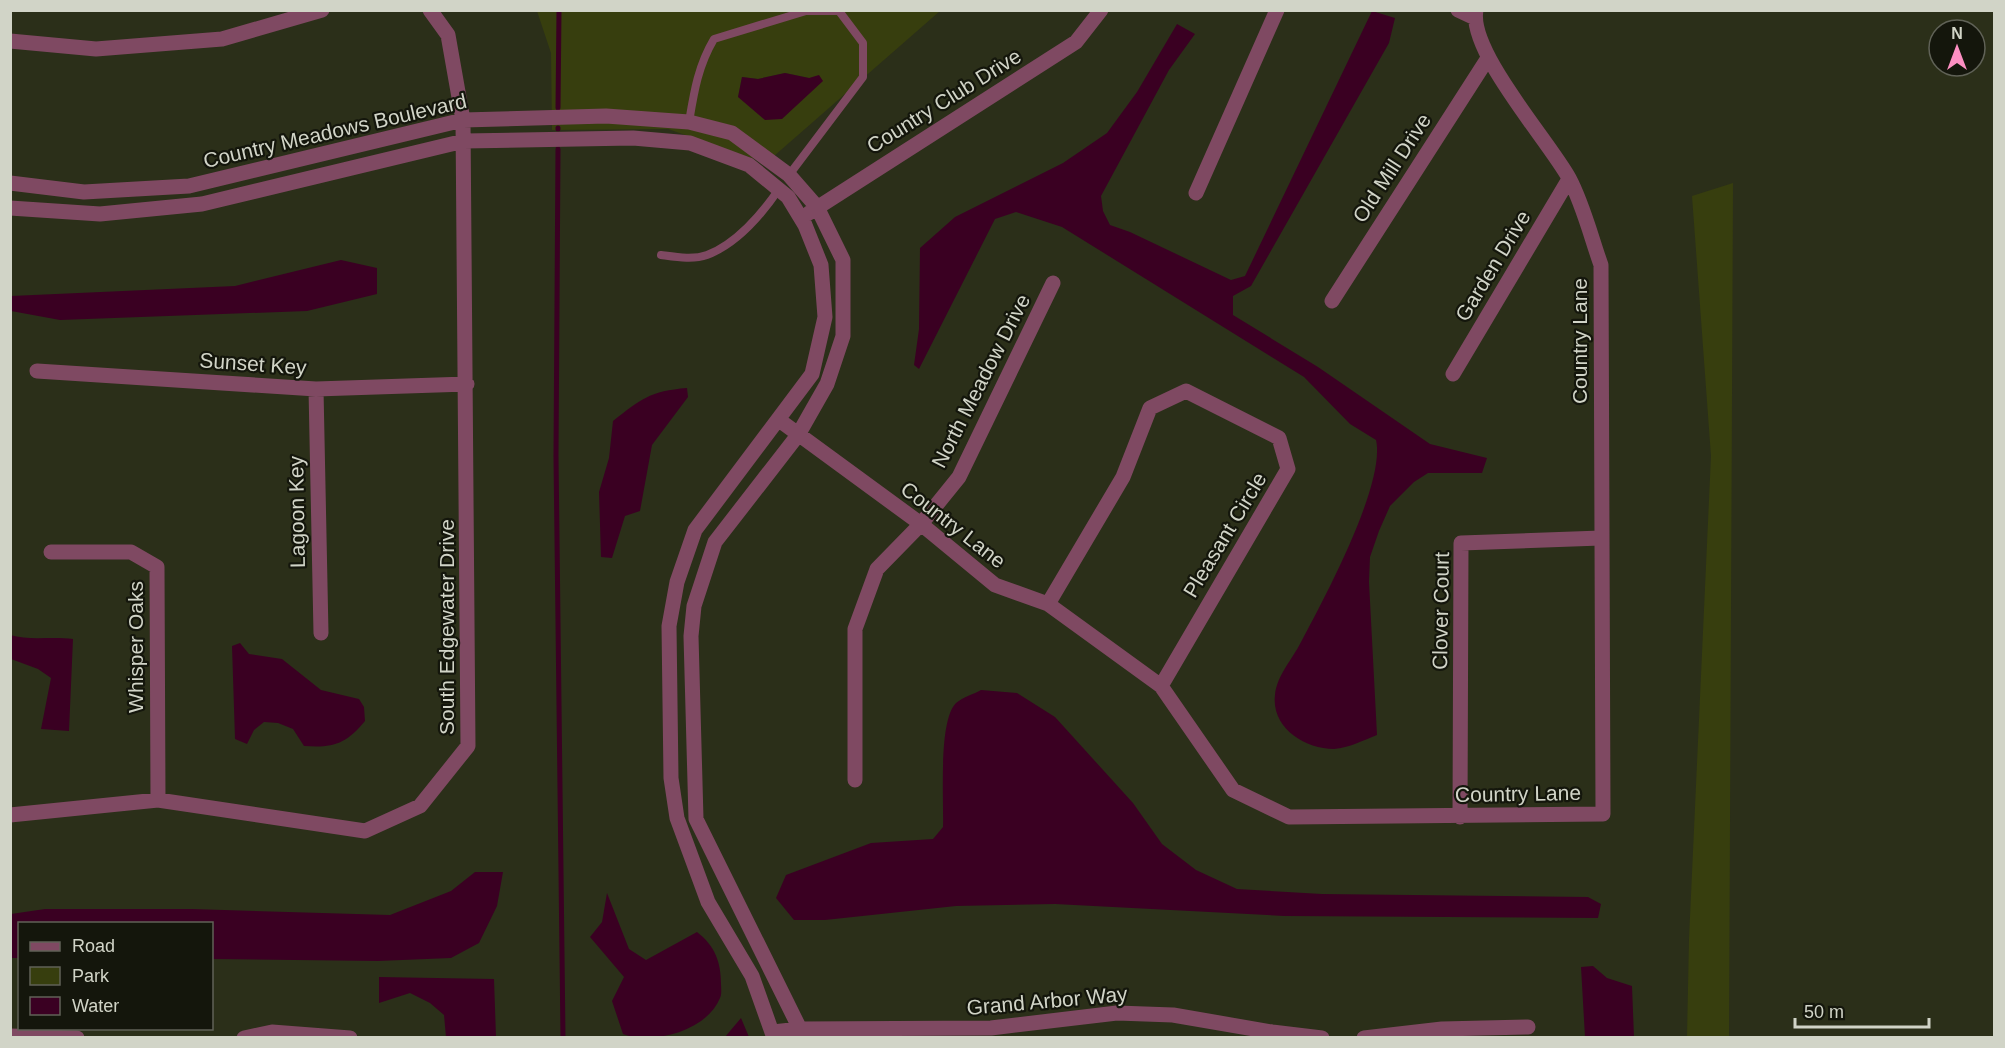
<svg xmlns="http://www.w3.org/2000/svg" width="2005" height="1048" viewBox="0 0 2005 1048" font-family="Arial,sans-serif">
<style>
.green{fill:#373e0e;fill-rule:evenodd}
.water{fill:#3a0022}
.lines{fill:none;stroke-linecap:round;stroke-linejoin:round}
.stream{stroke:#3a0022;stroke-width:5}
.service{stroke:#7f4962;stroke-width:8}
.minor{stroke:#7f4962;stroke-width:15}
.labels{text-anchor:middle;stroke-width:4.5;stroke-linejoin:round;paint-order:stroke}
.street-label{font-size:21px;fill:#d1d4c7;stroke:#14160c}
</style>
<rect width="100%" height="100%" fill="#2b2f19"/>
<!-- green -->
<path class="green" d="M 537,11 L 940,11 L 766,163 L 668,129 L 552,130 L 551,53 ZM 785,73 L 809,78 L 738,97 L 742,77 L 758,79 Z
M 1733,183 L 1729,1037 L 1687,1037 L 1689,939 L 1711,456 L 1692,196 Z"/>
<!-- water -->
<path class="water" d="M 1372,11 L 1395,18 L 1389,43 L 1251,286 L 1233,296 L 1233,315 L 1318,367 L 1430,444 L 1487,458 L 1482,473 L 1428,473 L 1414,482 L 1390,506 L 1379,531 L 1370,557 L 1369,582 L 1377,735 C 1364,740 1349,748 1334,749 C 1304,749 1271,727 1275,695 C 1277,675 1292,660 1301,642 C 1323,601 1386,484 1376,440 L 1350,424 L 1304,377 L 1062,227 L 1016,212 L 995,219 L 919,369 L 914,365 L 919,329 L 920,248 L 955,217 L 1063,163 L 1107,133 L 1137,92 L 1177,24 L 1195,34 L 1169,70 L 1101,196 L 1103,211 L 1110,225 L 1130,232 L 1231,280 L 1245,276 Z
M 785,73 L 809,78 L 819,75 L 823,81 L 782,119 L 765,120 L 738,97 L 742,77 L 758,79 Z
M 341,260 L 377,268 L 377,294 L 307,311 L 60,320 L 11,311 L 11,296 L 235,286 Z
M 687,388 L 688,397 L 652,445 L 640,511 L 625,516 L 612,558 L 601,557 L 599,492 L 609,458 L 613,421 C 641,399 650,391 687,388 Z
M 10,635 C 30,641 52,636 73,639 L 69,731 L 41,729 L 51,678 L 38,669 L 11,659 Z
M 240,643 L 249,654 L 282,659 L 321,690 L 359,699 L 364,707 L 365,721 C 346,744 334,748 304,746 L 293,729 L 278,723 L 264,722 L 254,730 L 247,744 L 235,739 L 232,646 Z
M 981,690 L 1017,693 L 1055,717 L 1133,803 L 1162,844 L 1196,870 L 1237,889 L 1322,894 L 1588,897 L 1601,904 L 1598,918 L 1284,916 L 1055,904 L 956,906 L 825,920 L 794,920 L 776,898 L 786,875 L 871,843 L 933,839 L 943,827 C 944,801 938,721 956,703 C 963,697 974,694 981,690 Z
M 475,872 L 503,872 L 497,906 L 479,943 L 451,958 L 378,961 L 212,959 L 212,924 L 20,924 L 19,958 L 11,958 L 11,914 L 45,909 L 192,909 L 390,915 L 451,891 Z
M 607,893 L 629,949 L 646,960 L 697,932 C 715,946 721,962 721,984 C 721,988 722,994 720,998 C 707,1031 653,1045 623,1034 L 612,1001 L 624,977 L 590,937 L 602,922 Z
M 1593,966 L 1607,978 L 1632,986 L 1634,1037 L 1585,1037 L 1581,967 Z
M 379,977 L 494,979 L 496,1037 L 446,1037 L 444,1015 L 430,1003 L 410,993 L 379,1003 Z
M 741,1018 L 749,1037 L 725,1037 Z"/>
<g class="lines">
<!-- stream -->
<path class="stream" d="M 558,108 L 559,10
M 558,128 L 558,129
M 558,149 L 556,456 L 563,1038"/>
<!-- service -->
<path class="service" d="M 689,122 C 694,92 698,66 714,39 L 806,11 L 839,11 L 863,43 L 863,77 L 789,175
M 661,255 C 676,257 693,260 707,255 C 736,244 762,214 779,189"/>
<!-- minor -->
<path class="minor" d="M 1458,10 L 1475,18
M 10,41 L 96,49 L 222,39 L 322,10
M 10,183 L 84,192 L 189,186 L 463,120 L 606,116 L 689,122 L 732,133 L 789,175 L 817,207 L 843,260 L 843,336 L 827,384 L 798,435 L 715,542 L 694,606 L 691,636 L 696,819 L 800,1029 L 801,1038
M 1196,193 L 1277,10
M 10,208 L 100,214 L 202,204 L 464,141 L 633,138 L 690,143 L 749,165 L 788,197 L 805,225 L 821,265 L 825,317 L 812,374 L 695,530 L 677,582 L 669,626 L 671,778 L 677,818 L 708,902 L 752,976 L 774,1038
M 809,213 L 1076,42 L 1101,10
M 1332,301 L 1488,58
M 37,371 L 316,389 L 467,384
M 1453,374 L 1569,179
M 316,389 L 321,633
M 779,420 L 921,524 L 995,585 L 1048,604 L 1161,686 L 1233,790 L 1289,817 L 1603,814 L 1601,265 C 1591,237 1583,204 1569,178 C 1548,140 1468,51 1476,10
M 51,552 L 131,552 L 157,567 L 158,800
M 1048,604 L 1123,477 L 1150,408 L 1186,391 L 1279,438 L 1288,469 L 1161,686
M 855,780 L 855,629 L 877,569 L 921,524 L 959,477 L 1053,283
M 10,815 L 158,800 L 365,831 L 420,806 L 468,746 L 463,120 L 448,35 L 430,10
M 1460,817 L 1461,543 L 1601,538
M 773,1032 L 800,1029 L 991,1028 L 1117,1013 L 1173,1015 L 1272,1032 L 1322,1038
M 10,1036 L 77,1038
M 244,1038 L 272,1032 L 350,1038
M 1364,1038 L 1442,1029 L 1528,1027"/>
</g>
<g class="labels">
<!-- street labels -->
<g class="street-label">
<text transform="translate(944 101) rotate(-32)" y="7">Country Club Drive</text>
<text transform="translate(335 131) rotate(-13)" y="7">Country Meadows Boulevard</text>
<text transform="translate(1392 168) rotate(-57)" y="7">Old Mill Drive</text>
<text transform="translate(1493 266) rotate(-59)" y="7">Garden Drive</text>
<text transform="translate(1580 341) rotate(-90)" y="7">Country Lane</text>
<text transform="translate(253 364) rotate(4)" y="7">Sunset Key</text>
<text transform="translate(981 381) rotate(-63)" y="7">North Meadow Drive</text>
<text transform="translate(297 512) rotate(-91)" y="7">Lagoon Key</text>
<text transform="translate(953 525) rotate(38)" y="7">Country Lane</text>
<text transform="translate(1225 535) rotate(-59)" y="7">Pleasant Circle</text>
<text transform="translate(1441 611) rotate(-89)" y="7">Clover Court</text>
<text transform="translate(447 627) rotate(-90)" y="7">South Edgewater Drive</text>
<text transform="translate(136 647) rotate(-90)" y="7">Whisper Oaks</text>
<text transform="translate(1518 794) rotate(-1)" y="7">Country Lane</text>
<text transform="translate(1047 1001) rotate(-5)" y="7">Grand Arbor Way</text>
</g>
</g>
<!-- border -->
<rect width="2005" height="1048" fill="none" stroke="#d1d4c7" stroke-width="24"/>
<!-- legend -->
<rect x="18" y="922" width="195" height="108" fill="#14160c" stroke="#606257" stroke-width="1.5"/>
<rect x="30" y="942" width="30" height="9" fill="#7f4962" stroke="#606257" stroke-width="1.5"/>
<text x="72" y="952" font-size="18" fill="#d1d4c7">Road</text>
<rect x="30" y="967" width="30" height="18" fill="#373e0e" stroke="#606257" stroke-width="1.5"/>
<text x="72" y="982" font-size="18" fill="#d1d4c7">Park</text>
<rect x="30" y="997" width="30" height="18" fill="#3a0022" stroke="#606257" stroke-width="1.5"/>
<text x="72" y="1012" font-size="18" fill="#d1d4c7">Water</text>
<!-- north arrow -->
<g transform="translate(1957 48)"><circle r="28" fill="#14160c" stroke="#606257" stroke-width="1.5"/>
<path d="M0-4.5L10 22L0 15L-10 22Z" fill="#fc8fc2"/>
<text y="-9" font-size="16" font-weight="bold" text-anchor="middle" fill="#d1d4c7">N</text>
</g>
<!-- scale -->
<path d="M1795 1018v9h134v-9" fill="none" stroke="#d1d4c7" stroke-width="3"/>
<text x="1804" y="1018" font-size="18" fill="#d1d4c7" stroke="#14160c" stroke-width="4.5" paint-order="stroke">50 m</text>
</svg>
